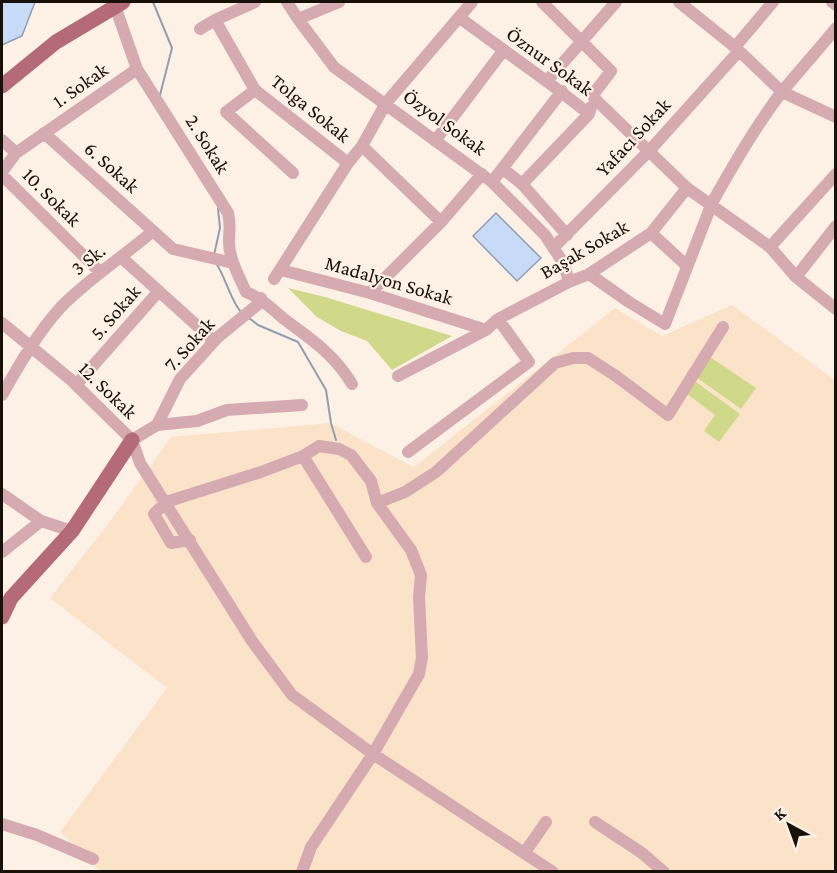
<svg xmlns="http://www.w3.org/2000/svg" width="837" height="873" viewBox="0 0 837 873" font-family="'Crimson Pro',serif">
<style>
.built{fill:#fbe3ca}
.green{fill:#d0d989}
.water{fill:#c7daf8;stroke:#929eb1;stroke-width:1.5}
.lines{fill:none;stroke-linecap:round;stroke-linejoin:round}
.stream{stroke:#929eb1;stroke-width:2}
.minor{stroke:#d5aab0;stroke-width:12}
.major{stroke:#b46a79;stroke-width:15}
.labels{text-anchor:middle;stroke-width:4.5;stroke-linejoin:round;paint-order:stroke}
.street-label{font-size:20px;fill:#17110a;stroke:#fdf1e6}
</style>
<rect width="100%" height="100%" fill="#fdf1e6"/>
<!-- built -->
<path class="built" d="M 732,305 L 835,380 L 835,871 L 100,871 L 60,832 L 167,688 L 50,598 L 108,524 L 171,437 L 330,423 L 414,467 L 615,308 L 662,336 Z"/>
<!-- green -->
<path class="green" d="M 288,288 L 325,297 L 452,336 L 392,370 L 367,341 L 341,331 L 317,317 Z
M 710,357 L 756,388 L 741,409 L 696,377 Z
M 696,382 L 740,414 L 719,442 L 704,431 L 715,415 L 687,394 Z"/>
<!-- water -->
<path class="water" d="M 2,2 L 35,2 L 22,36 L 2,45 Z
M 496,213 L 541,258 L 517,281 L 473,236 Z"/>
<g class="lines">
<!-- stream -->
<path class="stream" d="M 153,2 L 172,48 L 160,95
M 214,255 L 220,228 L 218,208
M 216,263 C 226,278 231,302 242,313
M 249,318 L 258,325 L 298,342 L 326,390 L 331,423 L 336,440"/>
<!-- minor -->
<path class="minor" d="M 287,2 L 298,19 L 334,67 L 492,182 L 545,235 L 564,264 L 569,282
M 542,2 L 611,71 L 595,92 L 594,98 L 687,188 L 770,247 L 796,277 L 836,309
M 679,2 L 735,47 L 782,92 L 836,117
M 832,2 L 836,5
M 115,6 L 137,69 L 228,213 C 231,225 229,230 229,242 C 229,259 239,276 246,292 C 261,298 271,308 284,319 C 310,338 335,355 352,384
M 459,17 C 502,50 548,80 589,114
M 298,19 L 339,2
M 215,20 L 255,90 L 348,163
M 200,29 L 215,20 L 255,2
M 735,47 L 773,2
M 547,81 L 616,2
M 255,90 L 226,112 L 293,173
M 44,133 L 173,249 L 233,263
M 2,140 L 16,153 L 137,69
M 435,141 L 503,51
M 362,146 L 441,222
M 503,169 L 522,184 L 567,235
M 2,172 L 16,153
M 2,175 L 100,272
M 492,182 L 562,91
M 522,184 L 589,114 L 591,107
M 651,233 L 687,266
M 770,247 L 836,174
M 553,248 L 650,150 L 739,51
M 122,258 L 214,341
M 281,270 L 370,293 L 486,330
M 589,274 L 629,302 L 665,324 L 712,203 C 733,165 755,127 781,93 C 799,71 818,50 836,28
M 796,277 L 836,226
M 274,279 L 348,163 L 362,146 L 386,103 L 472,2
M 370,293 L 441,222 L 482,174
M 2,323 L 70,379 L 132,440 L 140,463 L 252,641 L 292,695 L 373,754 L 553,872
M 398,376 L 486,330 L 498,319 L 569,282 L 589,274 L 651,233 L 687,188
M 76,385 L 159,291
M 2,395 C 19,365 38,332 61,307 C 89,278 123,257 153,231
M 157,425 L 180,379 L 218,337 L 256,306 L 261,298
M 132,440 L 157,425 L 197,421 L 227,410 L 302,405
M 408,452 L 529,362 L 498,319
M 303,456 L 366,557
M 2,494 L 41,521 L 72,531
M 190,540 L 171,543 L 154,514 L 166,502 L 261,472 L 303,456 L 319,446 L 339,449 L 351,455 L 371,481 L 377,503 L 405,492 L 436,472 L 555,363 L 573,358 L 588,358 L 616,376 L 668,415 L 723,327
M 2,552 L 41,521
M 595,822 L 642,853 L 664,872
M 2,824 L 37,835 L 93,859
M 525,852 L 546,822
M 302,872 L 311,847 L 373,754 L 419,674 L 422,658 L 419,597 L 421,575 L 411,550 L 377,503"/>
<!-- major -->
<path class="major" d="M 2,86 L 56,42 L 123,2
M 2,617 L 11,598 L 72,531 L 132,440"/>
</g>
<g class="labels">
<!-- street labels -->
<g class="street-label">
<text transform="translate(550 61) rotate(36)" y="7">Öznur Sokak</text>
<text transform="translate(80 85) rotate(-35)" y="7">1. Sokak</text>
<text transform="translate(311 108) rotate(39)" y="7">Tolga Sokak</text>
<text transform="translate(445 122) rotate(36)" y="7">Özyol Sokak</text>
<text transform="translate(633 137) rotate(-47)" y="7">Yafacı Sokak</text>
<text transform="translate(208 144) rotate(58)" y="7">2. Sokak</text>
<text transform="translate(112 167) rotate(42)" y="7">6. Sokak</text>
<text transform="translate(52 197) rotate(45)" y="7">10. Sokak</text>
<text transform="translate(584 249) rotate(-30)" y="7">Başak Sokak</text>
<text transform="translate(88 259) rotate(-38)" y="7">3 Sk.</text>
<text transform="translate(389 280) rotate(16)" y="7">Madalyon Sokak</text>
<text transform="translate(115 312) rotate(-49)" y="7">5. Sokak</text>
<text transform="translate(189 344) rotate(-48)" y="7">7. Sokak</text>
<text transform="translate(108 390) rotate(44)" y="7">12. Sokak</text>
</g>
</g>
<!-- border -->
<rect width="837" height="873" fill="none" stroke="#17110a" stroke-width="6"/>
<!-- north arrow -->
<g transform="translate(789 825) rotate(319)" stroke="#fdf1e6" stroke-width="4.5" paint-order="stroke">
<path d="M0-4.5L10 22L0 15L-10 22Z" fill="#17110a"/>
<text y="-9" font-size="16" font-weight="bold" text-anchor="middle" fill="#17110a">K</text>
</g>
</svg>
